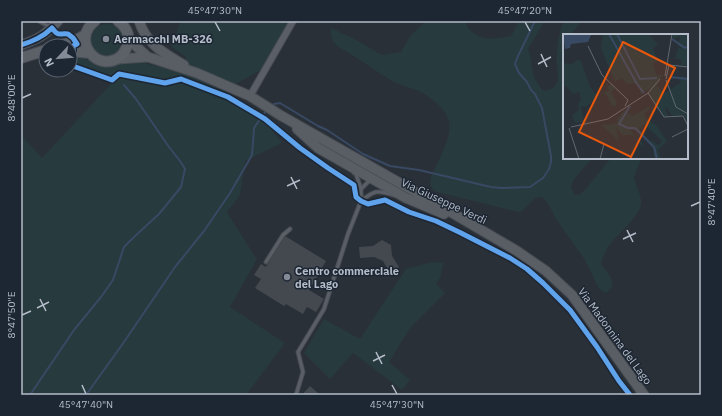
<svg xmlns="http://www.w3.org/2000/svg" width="722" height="416" viewBox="0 0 722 416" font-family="'IBM Plex Sans',sans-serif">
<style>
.green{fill:#273a3e}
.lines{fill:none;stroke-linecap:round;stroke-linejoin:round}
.stream{stroke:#384963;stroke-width:2}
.building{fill:#444950}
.lane-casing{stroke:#484c53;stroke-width:5}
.street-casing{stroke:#484c53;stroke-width:8}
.secondary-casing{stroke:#484c53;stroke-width:11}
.primary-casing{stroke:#484c55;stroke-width:12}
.lane{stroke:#5a5e66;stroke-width:3}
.street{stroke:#5a5e66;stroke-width:6}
.secondary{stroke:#595d64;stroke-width:9}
.primary{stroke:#5c6168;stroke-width:10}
.cycleway-casing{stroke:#1d2633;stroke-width:8}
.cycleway{stroke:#60a3ed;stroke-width:5}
.ticks{fill:none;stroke:#b4bcc9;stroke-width:1.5}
.poi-dot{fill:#848b96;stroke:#1d2633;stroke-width:1.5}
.labels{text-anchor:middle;stroke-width:3;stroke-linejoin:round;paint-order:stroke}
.poi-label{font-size:11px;font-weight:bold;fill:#b4bcc9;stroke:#1d2633;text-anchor:start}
.street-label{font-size:11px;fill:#b4bcc9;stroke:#1d2633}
.inset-river{fill:none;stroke:#384963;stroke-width:2}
.inset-road{fill:none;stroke:#616872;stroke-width:1}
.view{fill:#e8590c;fill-opacity:0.15;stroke:#e8590c;stroke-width:2}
.inset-edge{fill:none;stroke:#b4bcc9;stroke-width:2}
.neatline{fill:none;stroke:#b4bcc9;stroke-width:1.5}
.ticks-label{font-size:10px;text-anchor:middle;fill:#b4bcc9}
</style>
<rect width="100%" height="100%" fill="#2a3038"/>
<!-- green -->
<path class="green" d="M 181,21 L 288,21 L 263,69 L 219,93 L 267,124 L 282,143 L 245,161 L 240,195 L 227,212 L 247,244 L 257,259 L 230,307 L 285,343 L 246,395 L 21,395 L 21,135 L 42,158 L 111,84 L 71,61 L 76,55 L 101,65 L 122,61 L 145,63 L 180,72 L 186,57 L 171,46 Z
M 426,21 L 466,21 C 466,27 470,31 475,34 C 486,41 499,38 511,36 L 519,21 L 544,21 L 542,26 L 528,49 C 532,59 531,72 536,81 C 538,84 540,87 542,90 C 551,92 558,86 558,76 C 558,69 556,62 557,55 C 557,43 560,32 563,21 L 581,21 L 571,35 L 564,35 L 564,158 L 593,158 C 586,166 572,178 571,188 L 575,195 L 579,195 L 585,190 L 611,158 L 642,158 L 635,173 L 634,177 C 635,186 642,195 641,203 C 641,208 638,211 636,215 C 625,232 605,242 601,264 C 607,273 620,283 606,293 L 599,289 L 585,260 L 556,219 L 549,205 L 542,197 L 535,198 L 522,211 L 518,212 L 437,192 C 435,191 432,189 431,185 C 429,179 433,173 435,168 C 442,152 455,132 447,116 C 442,105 425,93 414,89 C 407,87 401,85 394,82 C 375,71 358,58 339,47 C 332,42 330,37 331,28 L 358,41 L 382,55 L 401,52 L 411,35 Z
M91 40a16 16 0 1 1 32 0a16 16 0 1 1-32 0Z
M 432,262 L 443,263 L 440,278 L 436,284 L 445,293 L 410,328 L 389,362 L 410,380 L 402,390 L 353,353 L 330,379 L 304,353 L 324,319 L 360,339 L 406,269 Z"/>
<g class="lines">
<!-- stream -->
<path class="stream" d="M 274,104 L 280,103 L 318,126 L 327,130 L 363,154 L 390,166 L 419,170 L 491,187 L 502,188 L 530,187 L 543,178 L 549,169 L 551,162 L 551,156 L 542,108 L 535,94 L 531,90 L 527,82 L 519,73 L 515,64 L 518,56 L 535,21
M 30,395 L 74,330 L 101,297 L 113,280 L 124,247 L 134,237 L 159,214 L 181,187 L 185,169 L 180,161 L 169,147 L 136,99 L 124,85
M 86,395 L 124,342 L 175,267 L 204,231 L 230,193 L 252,155 L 254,128 L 265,112"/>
</g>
<!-- building -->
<path class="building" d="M 285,236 L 326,261 L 309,290 L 324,299 L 316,312 L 307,307 L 303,314 L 286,304 L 284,306 L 255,288 L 261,279 L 254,275 L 261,264 L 266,267 Z
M 382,240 L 391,245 L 392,256 L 399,267 L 390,273 L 383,261 L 374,257 L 360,258 L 359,247 L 373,246 Z
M 310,386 L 320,395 L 302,395 Z"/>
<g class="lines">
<defs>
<path id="lane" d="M 39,21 L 50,27
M 361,189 L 369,181 L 372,180
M 361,201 C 375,190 376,190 394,195
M 266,262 L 283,235 L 290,229
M 296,395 L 303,372 L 298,352 L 324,309 L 348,234 L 361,201 L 361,189 L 356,174 L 354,173"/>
<path id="street" d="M 250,96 L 293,21"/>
<path id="secondary" d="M 139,21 C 147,45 164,53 184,65
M 129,40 L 148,57
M 21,45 C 39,39 45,35 58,21
M 118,59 L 148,57 L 197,73 L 250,96 L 280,115 L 442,207 L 517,251 L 546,271 L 572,295 L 644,395
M 297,129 L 318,148 L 406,198 L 444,214"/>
<path id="primary" d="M 95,21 C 70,40 98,75 121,56 C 125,52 127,48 128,42 C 130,34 125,26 118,21
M 58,46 L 75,41 L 85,35
M 70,51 L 89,53
M 21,58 L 46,50"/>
</defs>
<!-- lane casing -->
<use href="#lane" class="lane-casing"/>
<!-- street casing -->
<use href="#street" class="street-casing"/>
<!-- secondary casing -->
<use href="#secondary" class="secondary-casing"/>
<!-- primary casing -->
<use href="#primary" class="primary-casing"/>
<!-- lane -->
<use href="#lane" class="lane"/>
<!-- street -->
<use href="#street" class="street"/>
<!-- secondary -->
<use href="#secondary" class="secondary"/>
<!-- primary -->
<use href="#primary" class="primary"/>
<defs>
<path id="cycleway" d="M 21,45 C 33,41 43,37 52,28 C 59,37 58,33 68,34 L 73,38 L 77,44 L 73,46 L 73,55 L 72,57 L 70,58
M 70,65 L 112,80 L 119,74 L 165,83 L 181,79 L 228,97 L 265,119 L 300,148 L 328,168 L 354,185 L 356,197 L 361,201 L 368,204 L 385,200 L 409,212 L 436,221 L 461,233 L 510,258 L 527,269 L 543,283 L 570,310 L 597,347 L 619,381 L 630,395"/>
</defs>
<!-- cycleway casing -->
<use href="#cycleway" class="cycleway-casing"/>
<!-- cycleway -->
<use href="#cycleway" class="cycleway"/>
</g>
<!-- ticks -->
<path class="ticks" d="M 215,22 L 220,31M 525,22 L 530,31M 541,54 L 547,67M 538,64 L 551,57M 22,98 L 31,94M 291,177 L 297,189M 287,186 L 300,180M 691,206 L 700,202M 627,230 L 633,242M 623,239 L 636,233M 40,299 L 46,311M 37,308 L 49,302M 22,315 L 31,311M 376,352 L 382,364M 373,361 L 385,355M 82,385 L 86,394M 392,385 L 397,394"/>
<!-- markers -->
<g class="poi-dot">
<circle cx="106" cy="39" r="4"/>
<circle cx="287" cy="277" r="4"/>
</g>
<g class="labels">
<!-- poi labels -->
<g class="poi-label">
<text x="114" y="43">Aermacchi MB-326</text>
<text x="295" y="275">Centro commerciale<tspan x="295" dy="13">del Lago</tspan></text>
</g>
<!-- street labels -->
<g class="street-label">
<text transform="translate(444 201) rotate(25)" y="4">Via Giuseppe Verdi</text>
<text transform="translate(615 336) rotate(54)" y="4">Via Madonnina del Lago</text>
</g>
</g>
<!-- overview -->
<g transform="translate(563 34)">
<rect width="125" height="125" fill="#2a3038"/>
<path d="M 40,0 L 85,0 L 93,8 L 95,11 L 90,14 L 95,27 L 90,29 L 94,42 L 100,40 L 93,53 L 95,52 L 100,59 L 104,58 L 118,48 L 115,43 L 125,44 L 125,91 L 121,81 L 109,82 L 103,72 L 102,76 L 106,82 L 101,83 L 87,62 L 87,55 L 77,60 L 77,54 L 71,49 L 64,50 L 59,44 L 52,48 L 38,14 ZM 110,0 L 125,0 L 125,17 L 122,17 L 125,18 L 125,32 L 118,31 L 118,25 L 112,25 L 115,14 L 119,15 L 115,12 L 117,2 L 109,6 ZM 14,26 L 18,27 L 27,53 L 34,62 L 38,60 L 23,73 L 18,72 L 21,88 L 12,89 L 9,81 L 16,76 L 15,70 L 18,65 L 16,58 L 10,60 L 3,52 L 0,53 L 0,29 L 9,30 ZM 49,50 L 52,55 L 48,58 L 54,68 L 52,73 L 48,71 L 43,60 L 39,60 L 46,56 L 44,52 ZM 85,73 L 88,73 L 81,80 L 84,86 L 93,91 L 104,107 L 95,116 L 98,125 L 91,123 L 90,114 L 74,96 L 67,96 L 80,110 L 79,113 L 71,101 L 59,101 L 53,93 L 56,107 L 38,91 L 54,89 L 54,85 L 62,76 L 70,82 ZM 81,90 L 99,107 L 96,111 L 85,105 L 76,95 Z" fill="#273a3e" fill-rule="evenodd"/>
<path d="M 0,0 L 27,0 L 28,1 L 25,8 L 8,10 L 7,14 L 2,15 Z" fill="#384963"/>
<path class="inset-river" d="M 46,0 L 74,50 L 81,59M 54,0 L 77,45 L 94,44M 109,5 L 122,14 L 125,12M 107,43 L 125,45M 67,72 L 56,90 L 65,94 L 72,94 L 91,113 L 94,125"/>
<path class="inset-road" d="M 25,12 L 39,41 L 65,66 L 62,72M 102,42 L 109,0M 103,45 L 106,31 L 125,33M 103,46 L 113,73 L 125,80M 85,59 L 101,83 L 120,82 L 125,92M 8,93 L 45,85 L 85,59 L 97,45M 6,94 L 16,125M 109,103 L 125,95M 37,125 L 41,110"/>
<path class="view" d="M 60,8 L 112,34 L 68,123 L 16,98 Z"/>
<rect width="125" height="125" class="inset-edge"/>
</g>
<!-- border -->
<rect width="722" height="416" fill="none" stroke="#1d2633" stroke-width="44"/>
<!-- north arrow -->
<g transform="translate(58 58) rotate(244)"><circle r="19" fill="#1d2633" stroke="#59626f"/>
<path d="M0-3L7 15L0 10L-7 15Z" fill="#848b96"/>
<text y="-6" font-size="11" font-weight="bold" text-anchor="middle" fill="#b4bcc9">N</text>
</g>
<rect x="22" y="22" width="678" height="372" class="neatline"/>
<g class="ticks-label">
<text x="215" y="14">45°47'30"N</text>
<text x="525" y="14">45°47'20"N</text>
<text transform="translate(11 98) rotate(-90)" y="4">8°48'00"E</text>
<text transform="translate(711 202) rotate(-90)" y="4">8°47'40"E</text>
<text transform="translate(11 315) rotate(-90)" y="4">8°47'50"E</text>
<text x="86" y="408">45°47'40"N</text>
<text x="397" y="408">45°47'30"N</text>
</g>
</svg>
